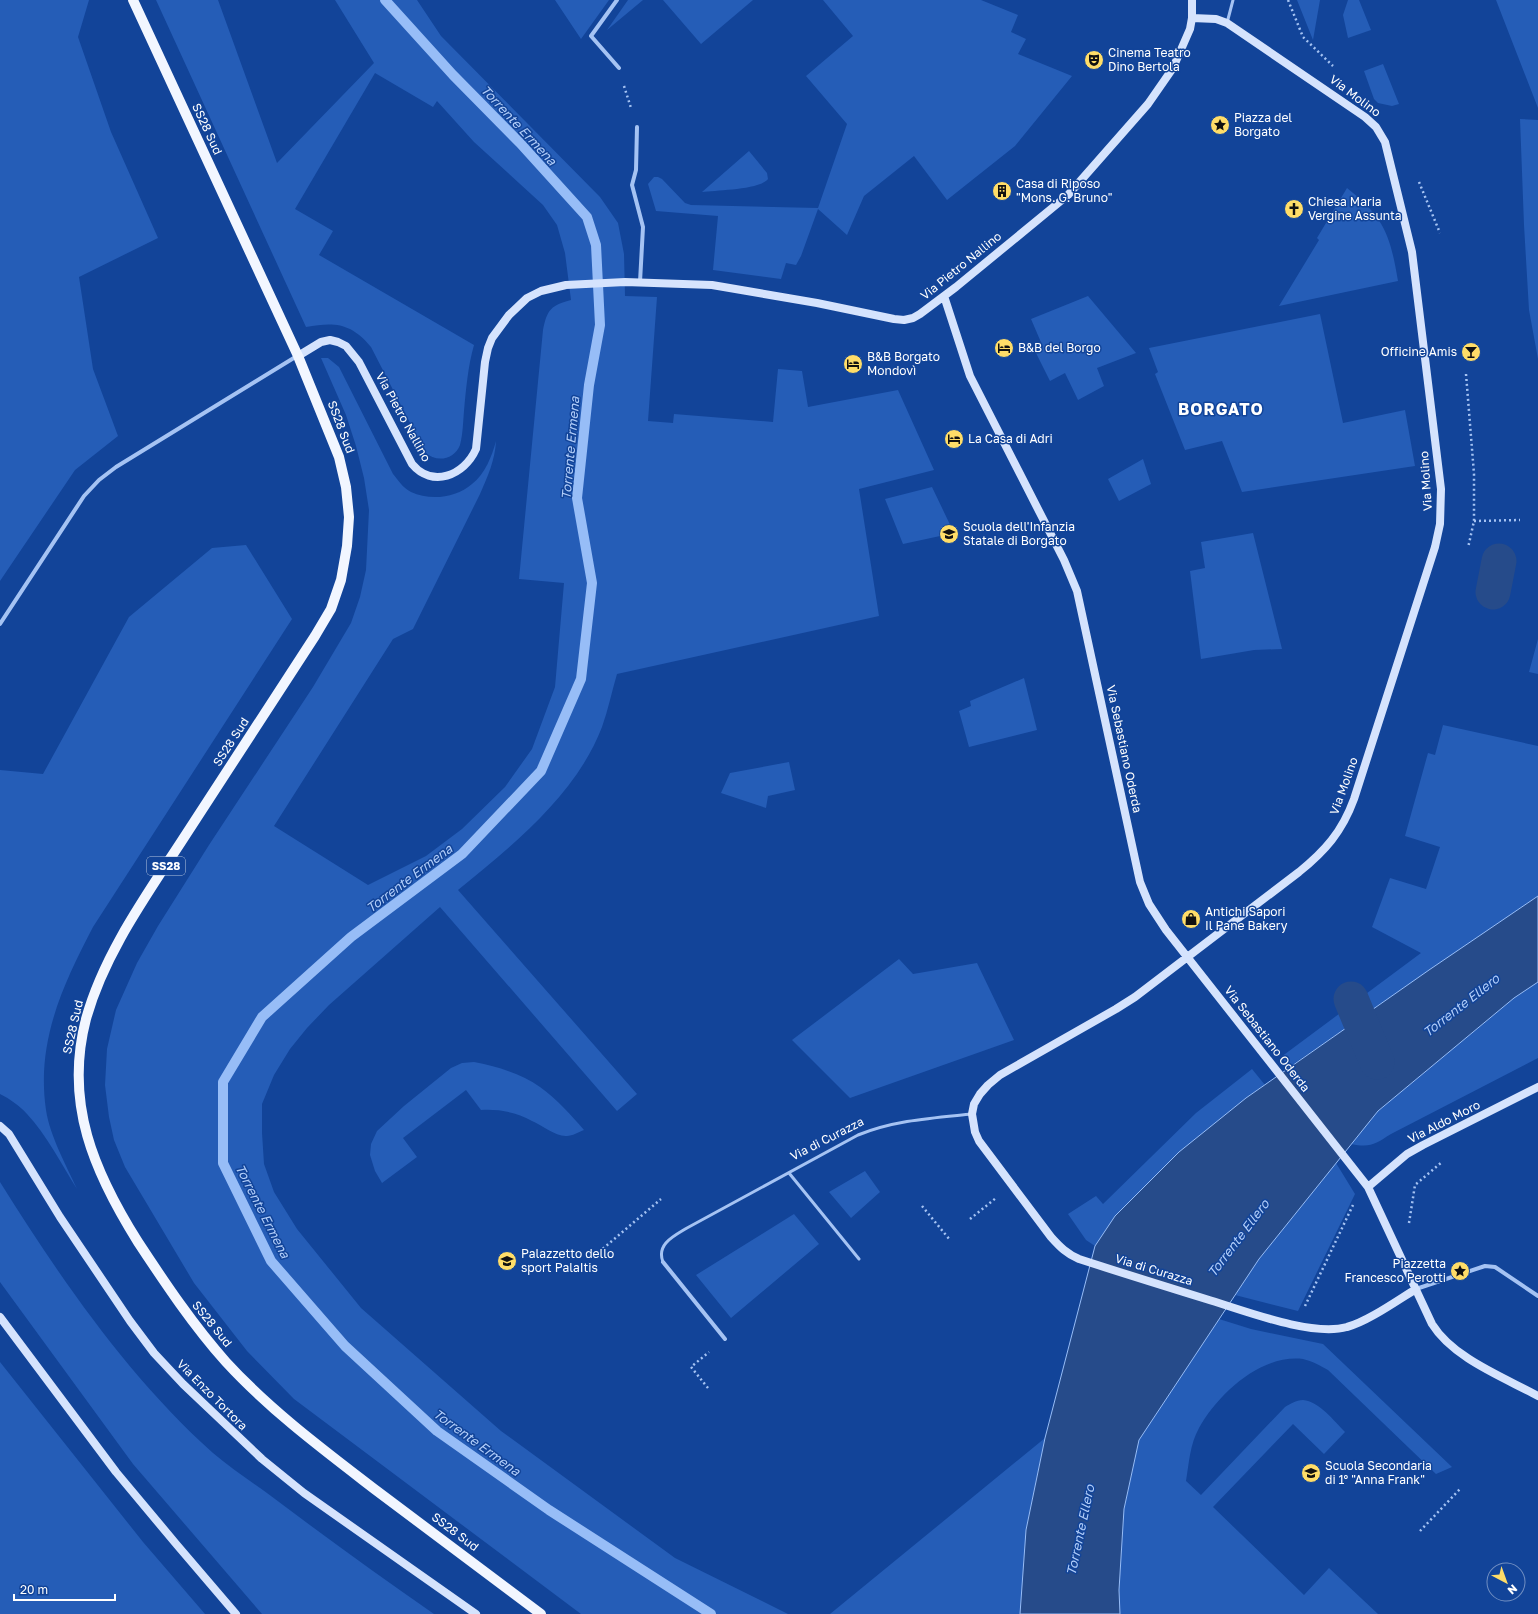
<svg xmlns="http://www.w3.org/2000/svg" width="1538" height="1614" viewBox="0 0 1538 1614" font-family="'Golos Text',sans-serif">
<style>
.green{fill:#255db7}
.water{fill:#264b8a;stroke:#97bdf7}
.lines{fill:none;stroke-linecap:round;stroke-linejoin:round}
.stream{stroke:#97bdf7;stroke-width:10}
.canal{stroke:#264b8a;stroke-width:35}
.path{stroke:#a5c3f3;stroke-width:2.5;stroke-dasharray:2 3;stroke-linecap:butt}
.lane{stroke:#a5c3f3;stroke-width:3}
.street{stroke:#a5c3f3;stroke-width:4}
.secondary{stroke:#d5e3fd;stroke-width:8}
.primary{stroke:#f2f6ff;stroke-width:10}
.labels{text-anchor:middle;stroke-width:3;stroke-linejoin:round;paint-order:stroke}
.shield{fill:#124499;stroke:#b8c7e0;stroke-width:1}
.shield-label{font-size:11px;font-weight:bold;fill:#fff}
.poi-label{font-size:12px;fill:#fff;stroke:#124499;text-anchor:start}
.street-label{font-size:12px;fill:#fff;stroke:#124499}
.water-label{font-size:13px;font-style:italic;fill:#b2cefa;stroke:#124499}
.district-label{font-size:16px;font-weight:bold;letter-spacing:1px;fill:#fff;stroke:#124499}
</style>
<rect width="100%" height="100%" fill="#124499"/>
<!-- green -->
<path class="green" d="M 0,0 L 89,0 L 78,37 L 111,132 L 158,238 L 79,277 L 93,369 L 118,436 L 75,470 L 0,581 Z
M 156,0 L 218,0 L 277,163 L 374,63 L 335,0 L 417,0 L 441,36 L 600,197 L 618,223 L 624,254 L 625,296 L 657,297 L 648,421 L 673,423 L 674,414 L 773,422 L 778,369 L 802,371 L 808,407 L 898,390 L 934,470 L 859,489 L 879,616 L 617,674 C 612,691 608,710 602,727 C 576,795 513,845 458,890 L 637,1094 L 617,1111 L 440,907 L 329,1005 L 307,1028 L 290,1049 L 274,1075 L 262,1104 L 262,1133 L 264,1164 L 274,1192 L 297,1229 L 361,1308 L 501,1431 L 675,1558 L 788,1614 L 581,1614 L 294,1399 L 247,1351 L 194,1283 L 125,1167 L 114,1140 L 109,1117 L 105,1085 L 107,1049 L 116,1010 L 137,963 L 158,926 L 209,845 L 313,687 L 351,623 L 360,597 L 366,570 L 369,510 L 364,478 L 356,446 L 346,415 L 321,358 L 328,358 L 339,367 L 393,474 C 398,480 403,488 411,492 C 430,501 456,498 472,484 C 485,474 492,456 496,441 C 495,460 488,476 480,494 L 413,629 L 393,639 L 274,826 L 368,885 L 426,856 L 462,829 L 505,787 L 532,749 L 555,687 L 564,583 L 519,579 L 543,330 C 547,310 551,305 571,300 L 565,253 L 557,225 L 543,205 L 474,142 L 437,101 L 433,107 L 375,73 L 295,209 L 333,231 L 319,255 L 474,345 C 468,366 466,389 464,411 C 463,422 463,434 460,445 C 454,460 436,463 425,452 L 371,347 C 351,323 335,322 306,327 Z
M 555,0 L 609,0 L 581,39 Z
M 628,0 L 643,0 L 607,30 Z
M 663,0 L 753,0 L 701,44 Z
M 823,0 L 981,0 L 1018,15 L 1011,32 L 1026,39 L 1018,54 L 1072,76 L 1015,146 L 947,200 L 914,156 L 864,196 L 847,235 L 818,209 L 801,256 L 796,265 L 786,263 L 781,279 L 713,270 L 718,216 L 656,211 L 648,184 L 654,177 L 658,177 L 662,179 L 685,203 L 691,205 L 818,208 L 847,124 L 806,76 L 853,36 Z
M 1297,0 L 1320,0 L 1313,40 Z
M 1348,0 L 1359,0 L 1371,30 L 1348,38 L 1343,15 Z
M 1496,0 L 1538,0 L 1538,108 Z
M 1383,64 L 1399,104 L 1392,106 L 1378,103 L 1374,99 L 1364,71 Z
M 1520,119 L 1538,120 L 1538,359 L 1529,310 L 1524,225 Z
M 749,151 L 767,173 L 768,179 C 759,190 716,190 702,192 Z
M 1347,188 C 1385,218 1390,235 1398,281 L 1279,306 L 1319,240 L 1317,238 Z
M 1088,296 L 1136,353 L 1097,368 L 1104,386 L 1078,400 L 1065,373 L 1050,381 L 1035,351 L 1043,347 L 1031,319 Z
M 1320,314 L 1343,423 L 1405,410 L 1415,466 L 1242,492 L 1222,441 L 1185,450 L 1155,374 L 1158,372 L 1149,348 Z
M 1143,459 L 1151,484 L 1119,501 L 1108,479 Z
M 932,487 L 954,533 L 903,544 L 885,499 Z
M 1253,533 L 1282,649 L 1254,650 L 1201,659 L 1190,571 L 1205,568 L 1201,542 Z
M 246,545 L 292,619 L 93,927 C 63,985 36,1041 46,1110 C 50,1136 66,1165 77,1189 C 62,1165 46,1134 27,1114 C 20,1106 10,1099 0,1094 L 0,770 L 43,774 L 129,617 L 212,548 Z
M 1538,639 L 1538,674 L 1529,672 Z
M 1024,678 L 1037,730 L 969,747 L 959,711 L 971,706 L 970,701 Z
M 1443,725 L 1538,746 L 1538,896 L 1289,1067 L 1281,1057 L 1421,953 L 1372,927 L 1390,878 L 1426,889 L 1440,847 L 1405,836 L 1428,753 L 1435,755 Z
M 789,762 L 795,790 L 768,796 L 766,808 L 721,793 L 730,773 Z
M 899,959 L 913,974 L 977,963 L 1014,1040 L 850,1098 L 792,1040 Z
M 1538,982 L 1538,1058 L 1391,1134 C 1375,1144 1371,1148 1351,1144 L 1378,1111 L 1514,998 Z
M 474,1062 C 496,1066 522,1074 540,1087 C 557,1099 571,1115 584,1130 C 579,1132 572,1136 567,1136 C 556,1137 542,1125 532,1121 C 516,1112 499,1109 481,1110 L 466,1090 L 403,1138 L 417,1157 L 382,1183 L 375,1171 L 370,1155 L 371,1144 L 377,1131 L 404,1106 L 451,1068 L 462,1063 Z
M 1252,1069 L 1265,1085 L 1246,1098 L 1115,1216 L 1095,1246 L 1086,1240 L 1068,1214 L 1096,1196 L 1103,1204 L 1196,1113 Z
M 1336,1163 L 1355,1194 L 1298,1311 L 1235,1295 L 1259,1259 Z
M 865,1171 L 880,1192 L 851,1218 L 829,1192 Z
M 0,1182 C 60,1278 129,1378 213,1453 C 233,1470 255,1484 275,1499 C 328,1539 381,1577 434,1614 L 262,1614 L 133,1464 L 0,1282 Z
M 794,1214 L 819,1244 L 731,1318 L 696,1275 Z
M 1219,1319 L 1251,1329 L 1323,1344 L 1452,1467 L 1436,1474 L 1328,1370 C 1321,1366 1312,1361 1303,1359 C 1261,1354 1218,1394 1199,1428 C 1190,1444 1189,1463 1186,1481 L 1201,1495 L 1285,1407 C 1290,1404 1296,1400 1303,1400 C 1319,1401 1334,1421 1345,1432 L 1324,1454 L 1293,1424 L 1213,1507 L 1304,1595 L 1329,1568 L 1378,1614 L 1120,1614 L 1119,1590 L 1124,1509 L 1139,1440 Z
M 0,1362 L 143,1542 L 205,1614 L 0,1614 Z
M 1045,1438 L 1026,1530 L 1020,1614 L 830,1614 Z"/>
<!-- water -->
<path class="water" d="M 1538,896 L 1538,982 L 1514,998 L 1378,1111 L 1259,1259 L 1139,1440 L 1124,1509 L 1119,1590 L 1120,1614 L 1020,1614 L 1026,1530 L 1045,1438 L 1095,1246 L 1115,1216 L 1179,1152 L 1246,1098 L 1429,970 Z"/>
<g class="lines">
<!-- stream -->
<path class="stream" d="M 385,0 L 453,75 L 520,143 L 587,217 L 596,245 L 600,325 L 589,385 L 577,498 L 592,583 L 581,679 L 541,771 L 462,854 L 351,937 L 262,1017 L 223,1082 L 223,1163 L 271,1261 L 345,1346 L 437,1431 L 549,1510 L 711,1614"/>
<!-- canal -->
<path class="canal" d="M 1493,592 L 1499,561
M 1351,999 L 1377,1062"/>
<!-- path -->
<path class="path" d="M 1288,0 L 1303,37 L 1333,66
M 624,86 L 631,108
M 1419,182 L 1440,233
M 1466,374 L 1474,474 L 1474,521 L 1468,548
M 1474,521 L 1520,520
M 922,1206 L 950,1240
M 970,1219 L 996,1198
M 1409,1223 L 1415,1185 L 1442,1162
M 599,1252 L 661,1199
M 1305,1306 L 1353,1205
M 708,1388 L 691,1367 L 709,1352
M 1420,1531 L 1460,1489"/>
<!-- lane -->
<path class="lane" d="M 1227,23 L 1233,0
M 789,1173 L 859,1259
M 663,1262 C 656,1244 674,1236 687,1228 L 858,1135 C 895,1120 933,1118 972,1114"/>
<!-- street -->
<path class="street" d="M 617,0 L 591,36 L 619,68
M 637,127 L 636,170 L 632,185 L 643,227 L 640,282
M 0,624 L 84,496 L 99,480 L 116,467 L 297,356
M 663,1262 L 725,1339
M 1416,1289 L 1485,1266 L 1495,1267 L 1538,1296"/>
<!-- secondary -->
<path class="secondary" d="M 1192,18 L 1216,19 L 1227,23 L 1365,117 L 1376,127 L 1385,142 L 1412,252 L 1441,489 L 1440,524 L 1435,547 L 1354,799 C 1342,832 1325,851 1299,872 L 1135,997 L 1116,1009 L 1000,1075 L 988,1085 L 980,1094 L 974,1104 L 972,1114 L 975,1132 L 979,1141 L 1051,1237 C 1060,1247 1067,1254 1079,1259 C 1122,1273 1164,1286 1206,1299 C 1243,1310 1311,1337 1347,1327 C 1367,1322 1398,1300 1416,1289
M 944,296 L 970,376 L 1064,560 L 1077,591 L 1140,882 L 1149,904 L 1166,930 L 1368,1187 L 1432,1324 C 1453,1358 1503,1377 1538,1396
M 298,356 L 321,342 L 330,340 L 338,342 L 346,346 L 359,362 L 412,464 C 432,488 464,476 476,449 L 485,362 L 488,348 L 492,338 L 509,315 L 527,298 L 541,291 L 566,285 L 625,282 L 712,285 L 817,303 L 894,319 L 904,320 L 913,318 L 920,314 L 956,287 L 1068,195 L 1148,104 L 1173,68 L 1190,29 L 1192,18 L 1192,0
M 0,1126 L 9,1134 L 60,1217 L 130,1321 L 154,1353 L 183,1384 L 262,1459 L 304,1493 L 476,1614
M 1368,1187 L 1407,1154 L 1423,1145 L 1538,1087
M 0,1317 L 116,1472 L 177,1545 L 236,1614"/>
<!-- primary -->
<path class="primary" d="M 133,0 L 298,356 L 339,457 L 346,487 L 349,517 L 347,546 L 341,580 L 331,609 L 315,636 C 271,704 227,772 183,839 C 146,896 104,954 86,1019 C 64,1103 94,1172 138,1242 C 165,1283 193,1325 226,1362 C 271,1411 325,1451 377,1491 C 432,1532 487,1573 541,1614"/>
</g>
<!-- icons -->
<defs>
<symbol id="theatre-disc" viewBox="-11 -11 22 22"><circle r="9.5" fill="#ffdd68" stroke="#124499"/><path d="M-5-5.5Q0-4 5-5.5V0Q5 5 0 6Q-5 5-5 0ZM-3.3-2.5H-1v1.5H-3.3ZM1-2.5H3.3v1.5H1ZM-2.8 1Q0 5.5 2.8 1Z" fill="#111"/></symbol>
<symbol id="sight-disc" viewBox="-11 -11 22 22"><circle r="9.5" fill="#ffdd68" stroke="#124499"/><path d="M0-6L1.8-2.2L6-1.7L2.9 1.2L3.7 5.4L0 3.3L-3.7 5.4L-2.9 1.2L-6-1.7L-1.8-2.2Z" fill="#111"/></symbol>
<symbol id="building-disc" viewBox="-11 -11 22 22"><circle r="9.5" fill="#ffdd68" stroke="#124499"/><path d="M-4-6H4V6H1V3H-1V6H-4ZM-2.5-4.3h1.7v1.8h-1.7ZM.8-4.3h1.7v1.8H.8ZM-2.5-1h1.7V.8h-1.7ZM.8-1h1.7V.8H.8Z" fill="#111"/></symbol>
<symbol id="church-disc" viewBox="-11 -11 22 22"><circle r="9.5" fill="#ffdd68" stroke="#124499"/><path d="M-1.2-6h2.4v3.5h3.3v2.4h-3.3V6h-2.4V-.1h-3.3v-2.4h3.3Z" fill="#111"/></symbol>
<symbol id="hotel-disc" viewBox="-11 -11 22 22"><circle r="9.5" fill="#ffdd68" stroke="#124499"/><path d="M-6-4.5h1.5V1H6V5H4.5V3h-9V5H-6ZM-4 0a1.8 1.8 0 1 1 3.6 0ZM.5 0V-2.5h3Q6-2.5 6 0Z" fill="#111"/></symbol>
<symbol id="bar-disc" viewBox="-11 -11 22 22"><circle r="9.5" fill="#ffdd68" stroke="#124499"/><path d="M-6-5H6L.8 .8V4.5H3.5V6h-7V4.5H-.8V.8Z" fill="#111"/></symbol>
<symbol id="school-disc" viewBox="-11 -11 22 22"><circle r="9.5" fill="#ffdd68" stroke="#124499"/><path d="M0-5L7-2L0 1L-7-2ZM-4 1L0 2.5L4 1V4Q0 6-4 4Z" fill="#111"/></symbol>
<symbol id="shop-disc" viewBox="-11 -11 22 22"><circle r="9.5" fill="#ffdd68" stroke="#124499"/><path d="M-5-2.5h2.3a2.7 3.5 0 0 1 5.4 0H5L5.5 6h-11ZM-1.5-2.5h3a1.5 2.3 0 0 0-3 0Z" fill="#111"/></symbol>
</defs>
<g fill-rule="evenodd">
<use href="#theatre-disc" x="1083" y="49" width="22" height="22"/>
<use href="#sight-disc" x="1209" y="114" width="22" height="22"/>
<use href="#building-disc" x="991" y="180" width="22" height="22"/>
<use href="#church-disc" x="1283" y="198" width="22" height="22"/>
<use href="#hotel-disc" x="993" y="337" width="22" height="22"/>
<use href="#bar-disc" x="1460" y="341" width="22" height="22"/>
<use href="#hotel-disc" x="842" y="353" width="22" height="22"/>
<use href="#hotel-disc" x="943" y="428" width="22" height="22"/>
<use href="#school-disc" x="938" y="523" width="22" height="22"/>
<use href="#shop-disc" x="1180" y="908" width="22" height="22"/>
<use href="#school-disc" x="496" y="1250" width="22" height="22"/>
<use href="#sight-disc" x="1449" y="1260" width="22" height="22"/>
<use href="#school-disc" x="1300" y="1462" width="22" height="22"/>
</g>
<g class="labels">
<!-- shield labels -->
<rect class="shield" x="147" y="857" width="38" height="18" rx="3"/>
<g class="shield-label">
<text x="166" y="870">SS28</text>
</g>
<!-- poi labels -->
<g class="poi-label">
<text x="1108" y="57">Cinema Teatro<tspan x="1108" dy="14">Dino Bertola</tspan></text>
<text x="1234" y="122">Piazza del<tspan x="1234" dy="14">Borgato</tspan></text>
<text x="1016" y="188">Casa di Riposo<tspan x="1016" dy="14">"Mons. G. Bruno"</tspan></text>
<text x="1308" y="206">Chiesa Maria<tspan x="1308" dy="14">Vergine Assunta</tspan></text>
<text x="1018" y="352">B&amp;B del Borgo</text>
<text x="1457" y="356" text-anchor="end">Officine Amis</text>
<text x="867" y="361">B&amp;B Borgato<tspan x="867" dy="14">Mondovì</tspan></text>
<text x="968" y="443">La Casa di Adri</text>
<text x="963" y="531">Scuola dell'Infanzia<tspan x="963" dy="14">Statale di Borgato</tspan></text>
<text x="1205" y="916">Antichi Sapori<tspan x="1205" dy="14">Il Pane Bakery</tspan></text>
<text x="521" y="1258">Palazzetto dello<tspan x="521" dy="14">sport PalaItis</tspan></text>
<text x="1446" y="1268" text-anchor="end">Piazzetta<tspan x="1446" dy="14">Francesco Perotti</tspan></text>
<text x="1325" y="1470">Scuola Secondaria<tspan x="1325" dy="14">di 1° "Anna Frank"</tspan></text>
</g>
<!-- street labels -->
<g class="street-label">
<text transform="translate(1355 96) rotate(37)" y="4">Via Molino</text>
<text transform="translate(207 129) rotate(65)" y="4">SS28 Sud</text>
<text transform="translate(961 266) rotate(-39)" y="4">Via Pietro Nallino</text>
<text transform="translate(403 417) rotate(61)" y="4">Via Pietro Nallino</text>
<text transform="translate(341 427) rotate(69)" y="4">SS28 Sud</text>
<text transform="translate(1426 481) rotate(-94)" y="4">Via Molino</text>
<text transform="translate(231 742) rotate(-57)" y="4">SS28 Sud</text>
<text transform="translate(1124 749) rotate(78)" y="4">Via Sebastiano Oderda</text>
<text transform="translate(1344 786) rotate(-70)" y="4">Via Molino</text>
<text transform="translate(73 1027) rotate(-77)" y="4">SS28 Sud</text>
<text transform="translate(1267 1039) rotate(52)" y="4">Via Sebastiano Oderda</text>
<text transform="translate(1444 1122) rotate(-27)" y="4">Via Aldo Moro</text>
<text transform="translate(827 1139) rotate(-27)" y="4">Via di Curazza</text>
<text transform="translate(1154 1270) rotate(17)" y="4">Via di Curazza</text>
<text transform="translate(212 1324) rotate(51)" y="4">SS28 Sud</text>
<text transform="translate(212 1395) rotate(45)" y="4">Via Enzo Tortora</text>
<text transform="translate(455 1532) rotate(37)" y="4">SS28 Sud</text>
</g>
<!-- water labels -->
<g class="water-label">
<text transform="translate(519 125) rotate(47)" y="5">Torrente Ermena</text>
<text transform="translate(570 448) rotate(-85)" y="5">Torrente Ermena</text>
<text transform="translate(409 878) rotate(-37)" y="5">Torrente Ermena</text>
<text transform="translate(1461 1005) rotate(-38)" y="5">Torrente Ellero</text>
<text transform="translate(263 1211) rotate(63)" y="5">Torrente Ermena</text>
<text transform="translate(1238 1238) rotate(-53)" y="5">Torrente Ellero</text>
<text transform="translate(477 1442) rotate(36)" y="5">Torrente Ermena</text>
<text transform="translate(1080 1530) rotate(-78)" y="5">Torrente Ellero</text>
</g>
<!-- district labels -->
<g class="district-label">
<text x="1221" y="415">BORGATO</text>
</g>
</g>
<!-- north arrow -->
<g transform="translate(1506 1582) rotate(139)"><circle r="19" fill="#124499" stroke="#718fc2"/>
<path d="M0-3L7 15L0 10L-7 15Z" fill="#ffdd68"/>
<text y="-6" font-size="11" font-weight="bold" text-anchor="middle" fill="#ffffff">N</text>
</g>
<!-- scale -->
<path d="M14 1594v6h101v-6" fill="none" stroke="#ffffff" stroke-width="2"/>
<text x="20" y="1594" font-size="12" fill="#ffffff" stroke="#124499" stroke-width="3" paint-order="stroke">20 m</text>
</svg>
